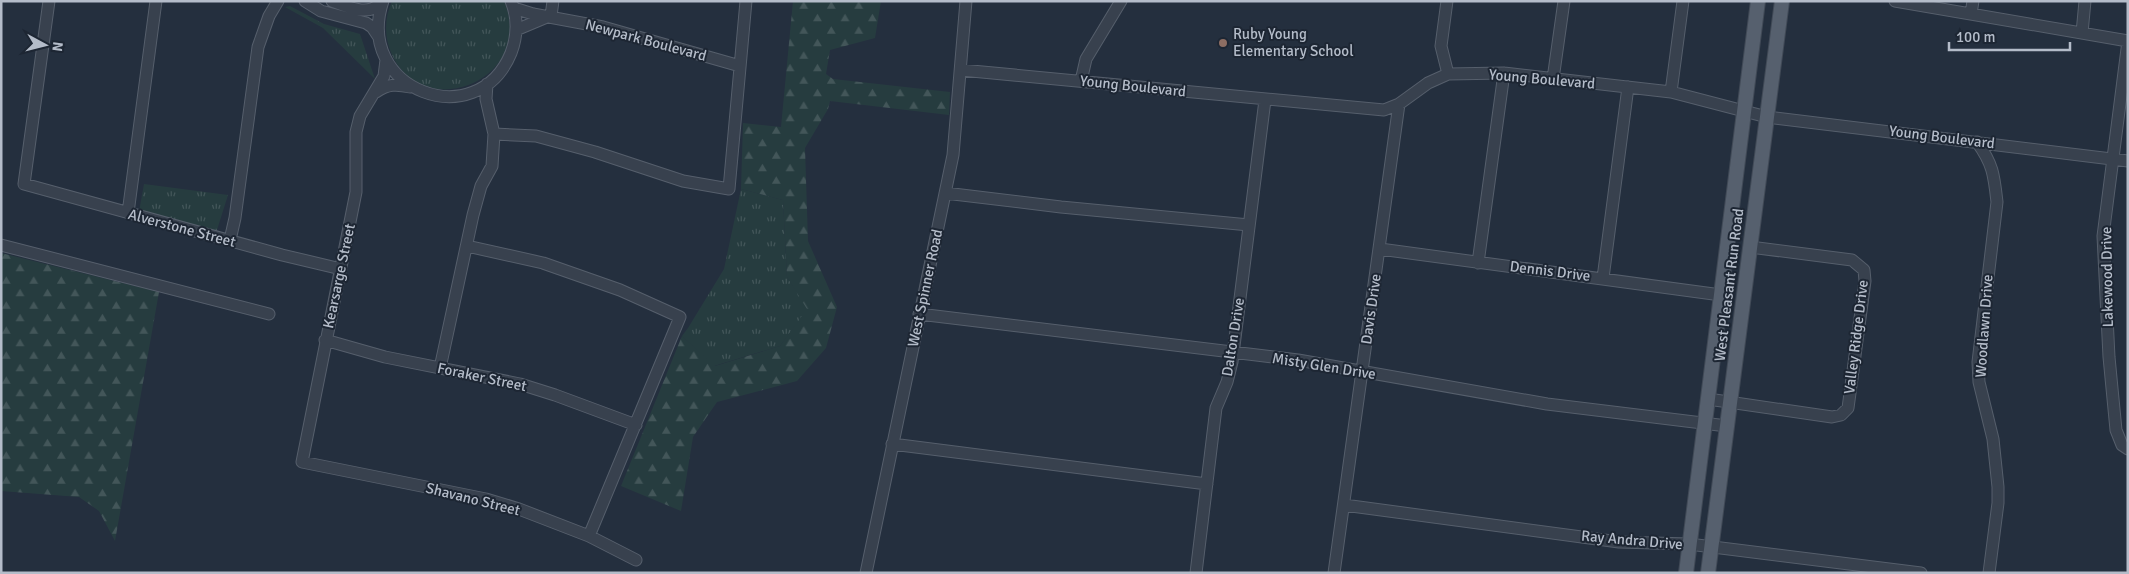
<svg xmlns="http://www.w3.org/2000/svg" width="2129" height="574" viewBox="0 0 2129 574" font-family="Signika,sans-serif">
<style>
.grass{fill:url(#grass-tufts)}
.forest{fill:url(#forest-firs)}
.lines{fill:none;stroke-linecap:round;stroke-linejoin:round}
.minor-casing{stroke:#565f6c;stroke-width:13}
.major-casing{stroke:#414a57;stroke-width:16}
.minor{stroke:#38414e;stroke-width:11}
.major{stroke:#56606e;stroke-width:14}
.education-dot{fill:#8d6e63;stroke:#1d2633;stroke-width:2}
.labels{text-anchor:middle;stroke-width:4;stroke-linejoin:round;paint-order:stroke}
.poi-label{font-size:15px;fill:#b4bcc9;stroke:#1d2633;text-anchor:start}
.street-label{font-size:15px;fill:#b4bcc9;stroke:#1d2633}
</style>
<defs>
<pattern id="grass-tufts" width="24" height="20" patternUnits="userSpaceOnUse" patternTransform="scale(1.25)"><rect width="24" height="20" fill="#263c3f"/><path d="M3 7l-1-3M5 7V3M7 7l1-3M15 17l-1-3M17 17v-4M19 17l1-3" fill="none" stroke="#435659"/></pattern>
<pattern id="forest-firs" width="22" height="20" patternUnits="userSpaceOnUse" patternTransform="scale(1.25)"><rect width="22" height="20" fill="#263c3f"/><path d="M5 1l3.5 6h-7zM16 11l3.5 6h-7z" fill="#435659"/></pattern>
</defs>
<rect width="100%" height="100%" fill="#242f3e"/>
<!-- grass -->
<path class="grass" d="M 392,1 L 504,1 C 538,79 420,128 390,50 C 384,34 385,17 392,1 Z
M 290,6 L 324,24 L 360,34 L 375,79 L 323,28 L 285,7 Z
M 144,184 L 228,195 L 216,233 L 139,212 Z
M 741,189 L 783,200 L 787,277 L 808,309 L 780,346 L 714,366 L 682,336 L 688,328 L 724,269 Z"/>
<!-- forest -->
<path class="forest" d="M 793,1 L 881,1 L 875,38 L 830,50 L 826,74 L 833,79 L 950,92 L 949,115 L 830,101 L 828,109 L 805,148 L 808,241 L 837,307 L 826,348 L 797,381 L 717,402 L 693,437 L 681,511 L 621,486 L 682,336 L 715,366 L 780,346 L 807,309 L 787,277 L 783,200 L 741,189 L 743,123 L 781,127 Z
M 1,253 L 159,292 L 115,541 L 99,511 L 79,497 L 1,491 Z"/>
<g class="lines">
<defs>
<path id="minor" d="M 49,1 L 24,184 L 282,255 L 341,269
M 305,1 L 321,11 L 366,23 L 372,27 L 378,36
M 332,1 C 348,7 370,18 382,1
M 383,1 C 353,90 477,136 511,53 C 517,37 518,18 511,1
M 1447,1 L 1441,46 L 1448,74
M 1895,1 L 2128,41
M 514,8 L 533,14 L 603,27 L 740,66
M 1971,14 L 1973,1
M 551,16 L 553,1
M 516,30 L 547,17
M 2082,33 L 2085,1
M 2128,41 L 2103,236 L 2109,357 L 2116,430 L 2122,445 L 2128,449
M 386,60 L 384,76 L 360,116 L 356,132 L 356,192 L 302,462 L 486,499 L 519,509 L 589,536 L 636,560
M 961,70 L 1384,110 L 1399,104 L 1428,83 L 1448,74 L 1504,73 L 1671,92 L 1767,117 L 2128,161
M 1553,79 L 1564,1
M 1081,81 L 1086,59 L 1121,1
M 376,92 C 388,84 396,84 410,87
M 1671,92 L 1683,1
M 494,134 L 536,136 L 595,152 L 683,181 L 729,189 L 746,1
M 1977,142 C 1993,164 1994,175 1997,202 L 1978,362 L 1979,382 L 1993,439 L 1998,487 L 1998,503 L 1989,573
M 945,193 L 1061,207 L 1249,225
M 128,213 L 156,1
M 230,240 L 235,218 L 258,47 L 269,16 L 278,1
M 1,245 L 269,314
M 467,246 L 543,263 L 620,290 L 680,317 L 589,536
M 1380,249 L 1721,295
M 1478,263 L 1504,73
M 1603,278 L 1628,87
M 919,314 L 1298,360 L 1547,404 L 1727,426
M 325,340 L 385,357 L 520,384 L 555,395 L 636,425
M 440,368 L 473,215 L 481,186 L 492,166 L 494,134 L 486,99 L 487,84
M 1708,399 L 1832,417 L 1841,415 L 1848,408 L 1865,281 L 1864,270 L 1852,260 L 1750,247
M 892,444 L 1207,484
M 1344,505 L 1619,542 L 1689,544 L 1921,573
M 866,573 L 953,155 L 966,1
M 1196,573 L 1216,408 L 1227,382 L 1232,362 L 1265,100
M 1334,573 L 1399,104"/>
<path id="major" d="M 1686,573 L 1758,1
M 1708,573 L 1782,1"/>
</defs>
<!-- minor casing -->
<use href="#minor" class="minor-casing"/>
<!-- major casing -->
<use href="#major" class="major-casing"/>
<!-- minor -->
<use href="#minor" class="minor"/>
<!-- major -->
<use href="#major" class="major"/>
</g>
<!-- markers -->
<circle class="education-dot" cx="1223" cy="43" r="5"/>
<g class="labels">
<!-- poi labels -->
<g class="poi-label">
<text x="1233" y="39">Ruby Young<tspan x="1233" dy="17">Elementary School</tspan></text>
</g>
<!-- street labels -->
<g class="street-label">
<text transform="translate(646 40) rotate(15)" y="5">Newpark Boulevard</text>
<text transform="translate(1542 79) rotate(5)" y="5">Young Boulevard</text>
<text transform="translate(1133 86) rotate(6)" y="5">Young Boulevard</text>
<text transform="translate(1942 137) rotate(7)" y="5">Young Boulevard</text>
<text transform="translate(182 228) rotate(15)" y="5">Alverstone Street</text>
<text transform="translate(1550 271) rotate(7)" y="5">Dennis Drive</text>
<text transform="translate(339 276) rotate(-78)" y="5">Kearsarge Street</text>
<text transform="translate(2107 277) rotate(-91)" y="5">Lakewood Drive</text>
<text transform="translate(1729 285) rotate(-83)" y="5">West Pleasant Run Road</text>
<text transform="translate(925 288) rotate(-78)" y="5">West Spinner Road</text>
<text transform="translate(1371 309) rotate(-82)" y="5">Davis Drive</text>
<text transform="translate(1984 326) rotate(-86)" y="5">Woodlawn Drive</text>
<text transform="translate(1233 337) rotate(-81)" y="5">Dalton Drive</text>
<text transform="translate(1856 337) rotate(-83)" y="5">Valley Ridge Drive</text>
<text transform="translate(1324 366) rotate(9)" y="5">Misty Glen Drive</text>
<text transform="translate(482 377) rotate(12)" y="5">Foraker Street</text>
<text transform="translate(473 499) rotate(14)" y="5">Shavano Street</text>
<text transform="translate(1632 540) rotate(5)" y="5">Ray Andra Drive</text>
</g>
</g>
<!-- border -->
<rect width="2129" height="574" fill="none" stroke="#b4bcc9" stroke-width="5"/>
<!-- north arrow -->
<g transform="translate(45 45) rotate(97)" stroke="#1d2633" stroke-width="4" paint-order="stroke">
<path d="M0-4L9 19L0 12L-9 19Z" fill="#b4bcc9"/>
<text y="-8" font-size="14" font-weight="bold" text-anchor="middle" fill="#b4bcc9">N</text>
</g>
<!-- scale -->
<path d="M1949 42v8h121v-8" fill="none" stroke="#b4bcc9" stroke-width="2.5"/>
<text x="1956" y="42" font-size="15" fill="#b4bcc9" stroke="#1d2633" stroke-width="4" paint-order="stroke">100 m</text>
</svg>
